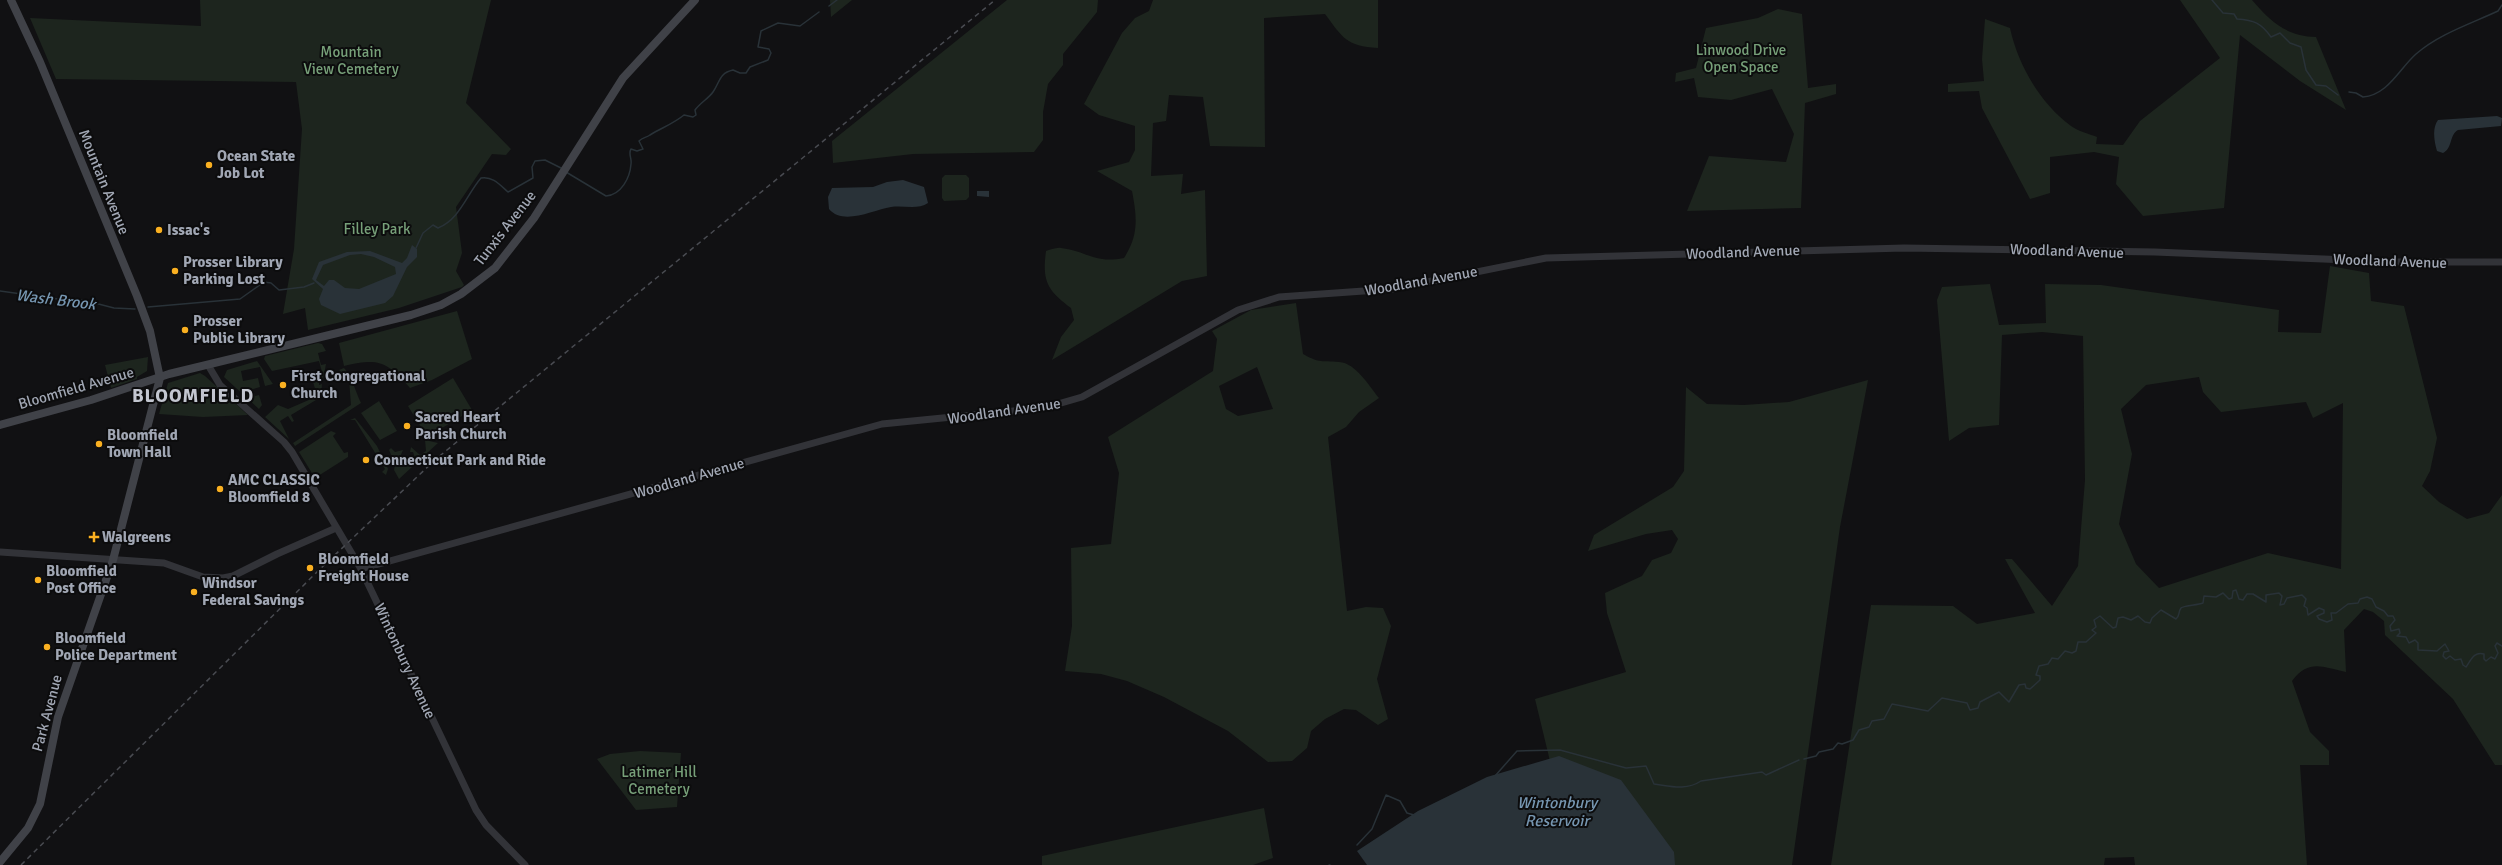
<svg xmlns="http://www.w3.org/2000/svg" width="2502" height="865" viewBox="0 0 2502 865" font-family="Signika,sans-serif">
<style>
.green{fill:#1d251e;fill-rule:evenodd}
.water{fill:#293238;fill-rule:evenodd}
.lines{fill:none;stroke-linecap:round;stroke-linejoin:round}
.stream{stroke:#293238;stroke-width:1.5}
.tertiary{stroke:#323338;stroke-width:7}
.secondary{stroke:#404248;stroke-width:8}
.rail{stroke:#494b51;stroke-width:1.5;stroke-dasharray:5 4;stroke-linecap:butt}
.poi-dot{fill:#fab021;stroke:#0c0c0d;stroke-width:1.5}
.labels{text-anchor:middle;stroke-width:4;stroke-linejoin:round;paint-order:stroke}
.park-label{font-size:15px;fill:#77a079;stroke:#0c0c0d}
.poi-label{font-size:15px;font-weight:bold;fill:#a1a7b4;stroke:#0c0c0d;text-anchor:start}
.street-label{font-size:15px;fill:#a1a7b4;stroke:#0c0c0d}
.water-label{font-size:16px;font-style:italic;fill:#7696b1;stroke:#0c0c0d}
.district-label{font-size:19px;font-weight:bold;letter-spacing:1px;fill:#c3c6d0;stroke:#0c0c0d}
</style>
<rect width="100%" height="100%" fill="#111113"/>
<!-- green -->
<path class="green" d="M 200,0 L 491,0 L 466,103 L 511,149 L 506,155 L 492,154 L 456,207 L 462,253 L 456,271 L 464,285 L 462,287 L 399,308 L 308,330 L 305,308 L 283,314 L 294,249 L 302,129 L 296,82 L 56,79 L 30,18 L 201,26 Z
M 830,0 L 852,0 L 831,17 Z
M 1007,0 L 1098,0 L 1097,12 L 1063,54 L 1063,65 L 1048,84 L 1043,112 L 1043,140 L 1034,152 L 913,154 L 833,163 L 832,141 Z
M 1153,0 L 1378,0 L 1378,48 C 1346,46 1343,38 1325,14 L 1264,18 L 1265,147 L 1210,146 L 1203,97 L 1169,95 L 1166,121 L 1153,123 L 1151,176 L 1183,174 L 1181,194 L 1205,190 L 1207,276 L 1182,281 L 1052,360 L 1061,337 L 1074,320 L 1071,308 C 1047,290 1042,281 1046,251 C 1050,250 1057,247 1061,248 C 1087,251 1094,264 1124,258 C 1139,235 1137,217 1132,191 L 1097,171 L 1129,162 L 1135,150 L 1135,126 L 1099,115 L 1084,104 L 1122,33 L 1135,18 L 1149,11 Z
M 2180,0 L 2252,0 C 2271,22 2286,36 2316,37 L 2346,110 L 2300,81 L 2240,35 L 2224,208 L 2143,216 L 2116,184 L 2119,157 L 2094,152 L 2050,157 L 2050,193 L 2030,199 L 1982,108 L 1979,91 L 1948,92 L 1948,84 L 1984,81 L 1982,59 L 1985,19 L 2010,28 C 2018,65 2040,103 2071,126 C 2078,131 2089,134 2097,137 L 2096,144 L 2123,145 L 2140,121 L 2220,58 Z
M 1778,9 L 1802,14 L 1808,88 L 1836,84 L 1836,94 L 1805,103 L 1801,208 L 1687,211 L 1709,156 L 1786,162 L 1794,134 L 1772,89 L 1731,100 L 1698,97 L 1694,78 L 1675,82 L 1676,73 L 1696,68 L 1706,28 L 1758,18 Z
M 945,175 L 966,175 L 969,178 L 969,197 L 966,200 L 944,201 L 942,198 L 942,178 Z
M 2330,266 L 2369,273 L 2371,301 L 2404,306 L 2437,438 L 2430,471 L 2422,486 L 2439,502 L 2467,519 L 2489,513 L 2502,495 L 2502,765 L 2495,765 L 2453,699 L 2385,635 L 2384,621 L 2373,612 L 2364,609 L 2344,630 L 2346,672 C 2322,667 2309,659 2292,681 L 2310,732 L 2329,751 L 2329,765 L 2300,765 L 2307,865 L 2135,865 L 2134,857 L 2105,858 L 2104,865 L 1831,865 L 1871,605 L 1953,606 L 1977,624 L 2035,613 L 2005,559 L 2012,559 L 2052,606 L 2078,566 L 2085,480 L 2083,336 L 2042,332 L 2002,335 L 1999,425 L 1969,428 L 1949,441 L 1937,300 L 1942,287 L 1990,284 L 1999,325 L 2046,323 L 2045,284 L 2101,285 L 2279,310 L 2278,332 L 2321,333 ZM 2199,377 L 2203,392 L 2221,412 L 2306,402 L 2313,418 L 2343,403 L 2341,569 L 2268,553 L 2159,588 L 2136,564 L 2119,524 L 2132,454 L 2121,409 L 2146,385 Z
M 1296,303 L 1303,354 C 1321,364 1321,360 1339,362 C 1356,363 1369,386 1379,398 L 1359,412 L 1346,427 L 1328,437 L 1347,611 L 1366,607 L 1383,608 L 1391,626 L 1377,679 L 1388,719 L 1378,725 L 1356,710 L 1344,709 L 1325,719 L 1311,731 L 1307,748 L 1292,761 L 1268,762 L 1228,731 L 1164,697 L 1127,681 L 1101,674 L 1065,671 L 1072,626 L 1071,548 L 1111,544 L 1119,473 L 1108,437 L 1213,371 L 1217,339 L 1212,331 L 1251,310 ZM 1257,367 L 1273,409 L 1238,416 L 1226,409 L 1219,386 Z
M 457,311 L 472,359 L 432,380 L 410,388 C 386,361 379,358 344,366 L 339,343 Z
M 318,343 L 322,344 L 326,351 L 318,353 L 321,365 L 326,364 L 323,380 L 319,381 L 319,385 L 322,384 L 321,397 L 291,415 L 294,421 L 292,422 L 288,416 L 280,421 L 289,439 L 265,417 L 278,405 L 288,409 L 311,399 L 316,392 L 311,375 L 322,372 L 319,361 L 272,371 L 264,359 L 265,356 Z
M 148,357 L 147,371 L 137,377 L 137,379 L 111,388 L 105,365 Z
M 257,361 L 273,384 L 265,386 L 260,367 L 241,371 L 243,381 L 258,378 L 260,387 L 253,389 L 255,396 L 259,395 L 262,405 L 259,409 L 224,377 L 227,370 Z
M 344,368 C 352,376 355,391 361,403 L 295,446 L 293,443 L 351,405 L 349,379 L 339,370 Z
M 200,373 L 205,376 L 248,415 L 203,417 L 159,414 L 168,383 Z
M 453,378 L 472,410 L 427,437 L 408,406 Z
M 1868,380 L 1840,527 L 1792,865 L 1606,865 L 1557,790 L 1535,699 L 1626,672 L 1607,613 L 1605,593 L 1642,576 L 1652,560 L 1671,553 L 1678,539 L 1672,530 L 1646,534 L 1588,551 L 1594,535 L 1673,487 L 1684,471 L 1686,387 L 1707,404 L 1744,405 L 1789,402 Z
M 379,401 L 397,431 L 380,440 L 361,413 Z
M 355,418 L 377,446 L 388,469 L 386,475 L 382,472 L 385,469 L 355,420 L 350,420 Z
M 331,431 L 336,433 L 333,436 L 344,453 L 348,452 L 348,457 L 315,478 L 299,452 Z
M 425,440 L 438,443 L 399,479 L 394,470 L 395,465 L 400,463 L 402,467 L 412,464 L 411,460 L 415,458 L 413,452 L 410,452 L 411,447 L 420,455 L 426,451 Z
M 391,448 L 395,452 L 403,450 L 400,457 L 393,459 L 389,450 Z
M 640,751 L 681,753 L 677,807 L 636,810 L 597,759 L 610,754 Z
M 1264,808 L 1273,858 L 1253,865 L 1042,865 L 1042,856 Z"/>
<!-- water -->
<path class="water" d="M 2497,116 L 2502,118 L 2501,126 L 2458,130 C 2449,135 2453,148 2443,153 L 2437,151 C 2434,141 2432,128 2438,120 Z
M 903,180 L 924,187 L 928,203 C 918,210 903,205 891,207 C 873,210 843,226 829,209 L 828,197 L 832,188 L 873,187 L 887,182 Z
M 977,191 L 989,191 L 989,197 L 977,196 Z
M 412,245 L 417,249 L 417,257 L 407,267 L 393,296 L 385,303 L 340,314 L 321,305 L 319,299 L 323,289 L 312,279 L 319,262 L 347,252 L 370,251 L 402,263 L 407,258 ZM 361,254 L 374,257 L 395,267 L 396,274 L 359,289 L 345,288 L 334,280 L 329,280 L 324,286 L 316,280 L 323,265 L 350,255 Z
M 1559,756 L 1621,780 L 1674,852 L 1675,865 L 1367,865 L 1357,851 L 1418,811 L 1487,777 Z"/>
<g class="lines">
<!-- stream -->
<path class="stream" d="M 2212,0 L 2223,13 L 2234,14 L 2237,19 C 2254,20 2261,23 2271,37 L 2280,33 L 2290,43 L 2301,47 L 2306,70 L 2316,85 L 2326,86 L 2338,95
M 829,6 L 837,0
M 2349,92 L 2356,93 L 2363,97 C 2388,95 2399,69 2416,54 C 2439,34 2470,24 2498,11 L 2502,5
M 566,172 L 606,196 C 621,195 630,178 631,164 C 632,158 628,154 631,149 L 637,151 L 643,149 L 639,141 C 643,137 646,138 650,135 C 661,128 673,124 684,115 L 693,117 L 696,115 L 695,110 C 700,103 709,98 713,92 C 720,82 719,73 733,70 L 740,73 L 746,73 L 750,67 L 768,60 L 771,53 L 769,49 L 758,47 L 761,31 L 778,23 L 800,26 L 819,12
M 416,248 L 423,233 L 433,225 L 438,228 C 460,219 467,194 481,178 C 493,176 500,185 508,192 L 533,178 L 532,167 L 535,161 L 545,160 L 561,168
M 0,291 L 65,300 L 83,300 L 114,308 L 135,309
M 148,307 L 240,299 L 264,282 L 271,283 L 279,290 L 304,287 L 314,283
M 1804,759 L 1816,756 L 1819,752 L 1833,749 L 1838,743 L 1842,744 L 1853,740 L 1859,730 L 1869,727 L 1872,721 L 1884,719 L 1892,704 L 1928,711 L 1942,698 L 1967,703 L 1970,710 L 1978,708 L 1980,702 L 1999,692 L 2009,702 L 2019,685 L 2025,684 L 2026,688 L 2030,689 L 2040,680 L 2040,676 L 2036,675 L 2039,666 L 2048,664 L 2052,658 L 2058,659 L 2065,651 L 2072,653 L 2076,651 L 2078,642 L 2086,642 L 2096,633 L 2092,630 L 2096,627 L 2094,620 L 2100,616 L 2113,628 L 2116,627 L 2118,618 L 2123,617 L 2131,620 L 2138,616 L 2145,622 L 2150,623 L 2152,618 L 2161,610 L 2176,619 C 2180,616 2178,612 2181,608 C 2182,606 2198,605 2203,603 L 2204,596 L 2216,597 L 2223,593 L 2229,599 L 2232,598 L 2233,591 L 2236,590 L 2239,599 L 2243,600 L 2247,594 L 2253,594 L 2266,602 L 2266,595 L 2279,593 L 2282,596 L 2280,605 L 2284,604 L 2287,598 L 2302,595 L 2306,599 L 2304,606 L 2307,608 L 2308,615 L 2319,608 L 2324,610 L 2324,613 L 2317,616 L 2319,619 L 2327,622 L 2332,620 L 2331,613 L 2336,613 L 2348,604 L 2358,603 L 2360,599 L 2367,597 L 2372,599 L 2376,607 L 2384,611 L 2388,616 L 2393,616 L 2395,620 L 2390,626 L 2391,631 L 2399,629 L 2400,633 L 2397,636 L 2406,637 L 2409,643 L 2415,640 L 2418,643 L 2418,650 L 2437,651 L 2445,644 L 2449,651 L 2444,652 L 2443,656 L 2446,659 L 2450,656 L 2455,660 L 2461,659 L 2463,665 L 2466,667 C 2471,660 2474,651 2484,654 L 2484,659 L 2486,661 L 2491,657 L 2495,659 L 2498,653 L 2495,646 L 2497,643 L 2502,646
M 1495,776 L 1517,751 L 1560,750 L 1626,768 L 1646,766 L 1654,784 C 1670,786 1686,791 1701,781 L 1762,772 L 1766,775 L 1799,760
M 1357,845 L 1372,829 L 1386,795 L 1400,801 L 1407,813 L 1414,815
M 1329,865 L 1330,865"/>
<!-- tertiary -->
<path class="tertiary" d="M 208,365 L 220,385 L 284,442 L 292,452 L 361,569 L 476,810 L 486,825 L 525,865
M 0,552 L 164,563 L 203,577 L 223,578 L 233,576 L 277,554 L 336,528
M 361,569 L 882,424 L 1044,408 L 1082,397 L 1238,310 L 1279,297 L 1392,289 L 1546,258 L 1904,248 L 2155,252 L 2396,262 L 2502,262"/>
<!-- secondary -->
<path class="secondary" d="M 0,425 L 91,400 L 169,374 L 411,315 L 441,305 L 461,294 L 495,268 L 534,218 L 623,78 L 695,0
M 0,862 L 28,828 L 40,804 L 58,717 L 113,560 L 160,378 L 150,331 L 137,296 L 40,62 L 11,0"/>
<!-- rail -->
<path class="rail" d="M 21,865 L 318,571 L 436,459 L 995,0"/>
</g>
<!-- markers -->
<g class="poi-dot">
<circle cx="209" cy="165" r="4"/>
<circle cx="159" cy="230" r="4"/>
<circle cx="175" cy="271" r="4"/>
<circle cx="185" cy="330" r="4"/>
<circle cx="283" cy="385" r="4"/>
<circle cx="407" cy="426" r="4"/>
<circle cx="99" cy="444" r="4"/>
<circle cx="366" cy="460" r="4"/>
<circle cx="220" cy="489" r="4"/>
<path d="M92 531h4v4h4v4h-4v4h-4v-4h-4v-4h4z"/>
<circle cx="310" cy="568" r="4"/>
<circle cx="38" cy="580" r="4"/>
<circle cx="194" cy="592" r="4"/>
<circle cx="47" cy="647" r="4"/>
</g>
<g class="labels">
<!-- park labels -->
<g class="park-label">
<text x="1741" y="55">Linwood Drive<tspan x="1741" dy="17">Open Space</tspan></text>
<text x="351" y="57">Mountain<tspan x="351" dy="17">View Cemetery</tspan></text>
<text x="377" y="234">Filley Park</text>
<text x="659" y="777">Latimer Hill<tspan x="659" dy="17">Cemetery</tspan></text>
</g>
<!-- poi labels -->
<g class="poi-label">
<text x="217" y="161">Ocean State<tspan x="217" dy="17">Job Lot</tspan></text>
<text x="167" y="235">Issac's</text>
<text x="183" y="267">Prosser Library<tspan x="183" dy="17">Parking Lost</tspan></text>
<text x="193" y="326">Prosser<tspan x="193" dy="17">Public Library</tspan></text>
<text x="291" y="381">First Congregational<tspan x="291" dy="17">Church</tspan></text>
<text x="415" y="422">Sacred Heart<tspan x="415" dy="17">Parish Church</tspan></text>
<text x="107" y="440">Bloomfield<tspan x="107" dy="17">Town Hall</tspan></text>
<text x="374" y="465">Connecticut Park and Ride</text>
<text x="228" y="485">AMC CLASSIC<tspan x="228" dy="17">Bloomfield 8</tspan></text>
<text x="102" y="542">Walgreens</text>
<text x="318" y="564">Bloomfield<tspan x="318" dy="17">Freight House</tspan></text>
<text x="46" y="576">Bloomfield<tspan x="46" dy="17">Post Office</tspan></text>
<text x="202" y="588">Windsor<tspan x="202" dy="17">Federal Savings</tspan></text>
<text x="55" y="643">Bloomfield<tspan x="55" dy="17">Police Department</tspan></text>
</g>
<!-- street labels -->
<g class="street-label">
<text transform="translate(104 182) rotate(68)" y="5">Mountain Avenue</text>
<text transform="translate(505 228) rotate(-52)" y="5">Tunxis Avenue</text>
<text transform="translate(2067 251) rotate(2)" y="5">Woodland Avenue</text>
<text transform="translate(1743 252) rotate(-2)" y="5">Woodland Avenue</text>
<text transform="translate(2390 261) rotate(2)" y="5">Woodland Avenue</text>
<text transform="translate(1421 281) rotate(-10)" y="5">Woodland Avenue</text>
<text transform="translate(76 388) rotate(-16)" y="5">Bloomfield Avenue</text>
<text transform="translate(1004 411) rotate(-8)" y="5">Woodland Avenue</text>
<text transform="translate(689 478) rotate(-16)" y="5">Woodland Avenue</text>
<text transform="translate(405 661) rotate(65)" y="5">Wintonbury Avenue</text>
<text transform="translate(47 713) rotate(-75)" y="5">Park Avenue</text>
</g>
<!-- water labels -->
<g class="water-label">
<text transform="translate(56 299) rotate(7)" y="6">Wash Brook</text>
<text x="1557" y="808">Wintonbury<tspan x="1557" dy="18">Reservoir</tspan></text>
</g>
<!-- district labels -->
<g class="district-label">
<text x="193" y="402">BLOOMFIELD</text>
</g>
</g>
</svg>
